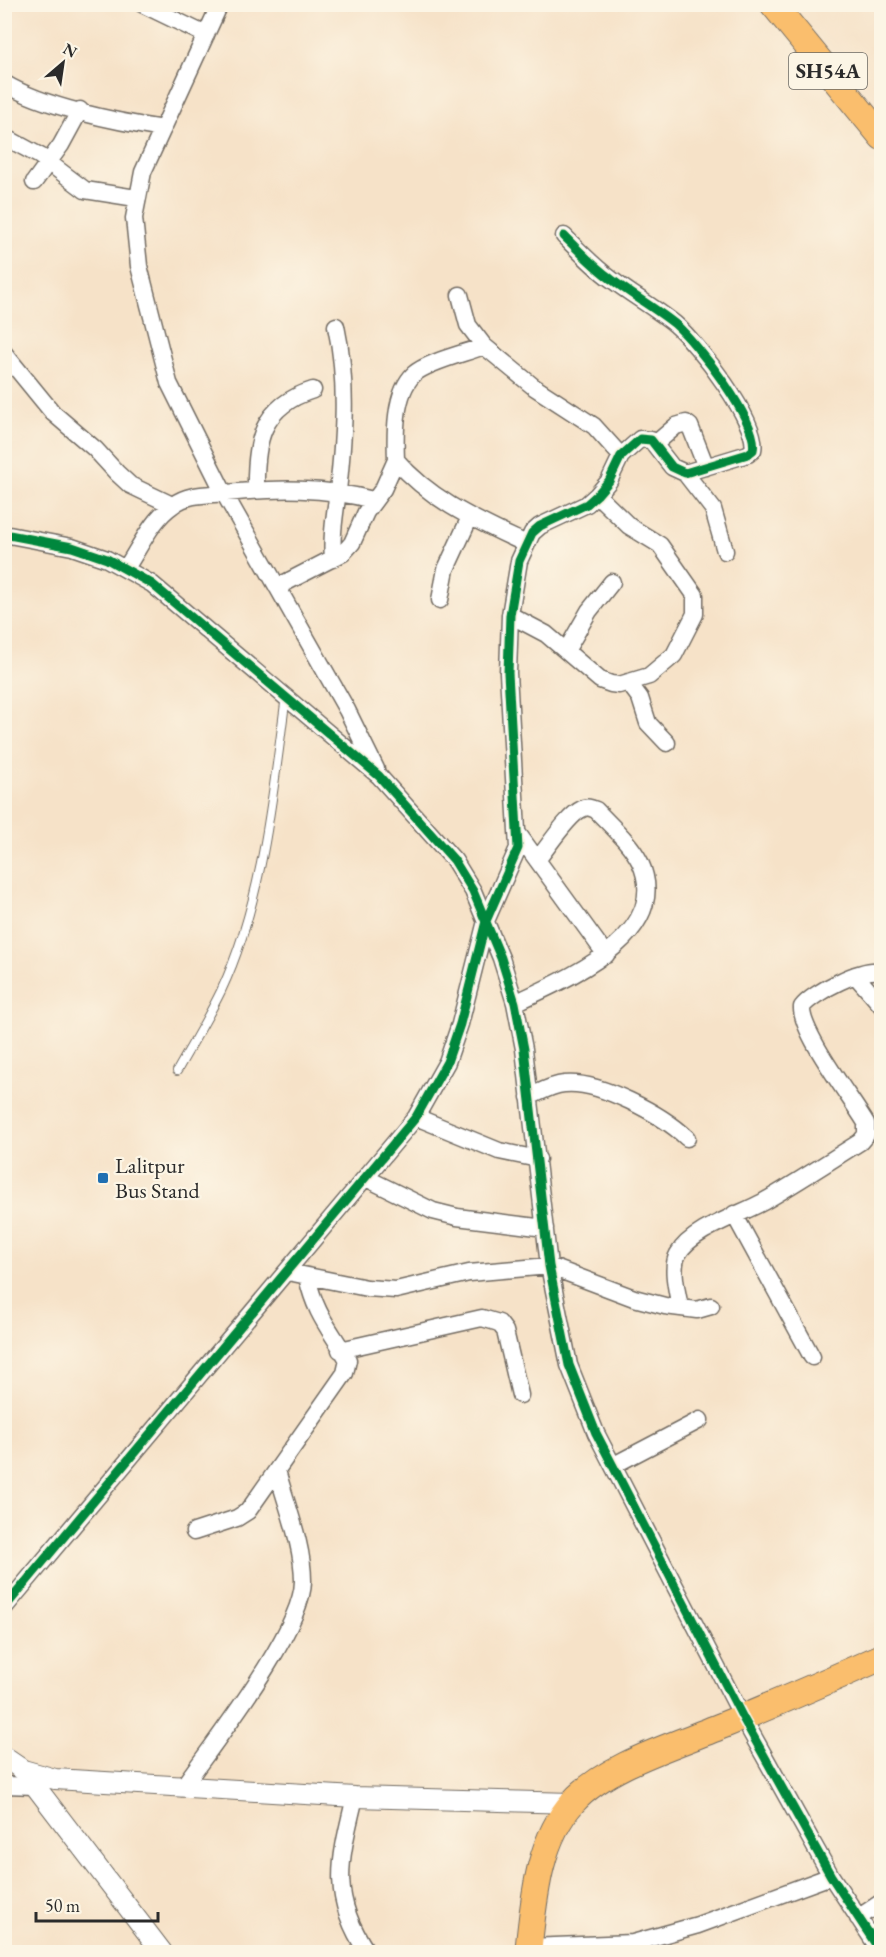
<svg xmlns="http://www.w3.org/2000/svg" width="886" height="1957" viewBox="0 0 886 1957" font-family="'EB Garamond',serif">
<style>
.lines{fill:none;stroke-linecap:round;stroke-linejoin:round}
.service-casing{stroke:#726b62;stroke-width:10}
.minor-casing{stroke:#726b62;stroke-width:19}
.tertiary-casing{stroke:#726b62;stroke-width:22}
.primary-casing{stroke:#726b62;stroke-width:28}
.service{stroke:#fff;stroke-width:8}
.minor{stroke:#fff;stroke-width:16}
.tertiary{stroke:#fff;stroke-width:20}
.primary{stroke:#fabe6d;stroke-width:26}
.cycleway-casing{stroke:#fcf5e5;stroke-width:13}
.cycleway{stroke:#00873e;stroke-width:9}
.poi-dot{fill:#1f6fb2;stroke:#fcf5e5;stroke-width:2}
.labels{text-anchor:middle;stroke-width:4.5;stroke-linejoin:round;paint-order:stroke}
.shield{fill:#fcf5e5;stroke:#6a6863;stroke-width:1.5}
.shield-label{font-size:21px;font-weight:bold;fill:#2b2b2b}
.poi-label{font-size:22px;fill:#2b2b2b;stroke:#fcf5e5;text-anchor:start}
</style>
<rect width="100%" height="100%" fill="#fcf5e5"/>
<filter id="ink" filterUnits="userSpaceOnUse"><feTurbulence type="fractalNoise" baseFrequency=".0167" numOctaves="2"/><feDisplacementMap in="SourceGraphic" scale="12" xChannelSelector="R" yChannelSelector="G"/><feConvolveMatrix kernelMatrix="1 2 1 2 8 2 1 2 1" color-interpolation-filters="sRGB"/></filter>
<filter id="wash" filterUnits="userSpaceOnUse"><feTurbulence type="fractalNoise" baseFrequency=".008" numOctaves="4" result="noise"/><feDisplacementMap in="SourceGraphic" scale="24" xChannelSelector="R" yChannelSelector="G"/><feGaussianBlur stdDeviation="1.35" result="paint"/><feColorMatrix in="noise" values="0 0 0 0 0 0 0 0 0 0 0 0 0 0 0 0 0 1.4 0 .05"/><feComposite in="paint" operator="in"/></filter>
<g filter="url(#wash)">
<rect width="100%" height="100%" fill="#f6e2c8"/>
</g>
<g filter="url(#ink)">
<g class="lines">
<defs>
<path id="service" d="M 177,1071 C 192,1044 208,1018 221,991 C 263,902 273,792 286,696"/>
<path id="minor" d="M 142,4 L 206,35
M 220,4 L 143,172 L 134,218 L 139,266 L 169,383 L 224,493 L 347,710 L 376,769
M 4,83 C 43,107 118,122 163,129
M 5,137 L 40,156 L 85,190 L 136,198
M 34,182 L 61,145 L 80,110
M 460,295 L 468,325 L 484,346 L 534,387 L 594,426 L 621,456
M 484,346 C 466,353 427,362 414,374 C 394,393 395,435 396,460 C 431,501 478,521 526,544
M 4,353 L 53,413 L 95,449 L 117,473 L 130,485 L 172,505
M 655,444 L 676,426 L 686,423 L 690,426 L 706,467
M 685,473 L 713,509 L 725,551
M 256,490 C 255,442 261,406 313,390
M 4,534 L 72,547 L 107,559 L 152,584 L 379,776 L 454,860 L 473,891 L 501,958 L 515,1003 L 524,1049 L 549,1266 L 569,1365 L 596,1433 L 743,1718 L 831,1876 L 881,1952
M 333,559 C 331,536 335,514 338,491 C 344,435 348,381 336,326
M 126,568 C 140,547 152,519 173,505 C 189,493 207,495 226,493 C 277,488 323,487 373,500
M 277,587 L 343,553 L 352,543 L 366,512 L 383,489 L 396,460
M 440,600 L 446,569 L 470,517
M 510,615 L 546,634 L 600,680 L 611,684 L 619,685 L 649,676 L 674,655 L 695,614 L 695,595 L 660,545 L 629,526 L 597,495
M 566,651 L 589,611 L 612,582
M 628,682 L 640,698 L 648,723 L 667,743
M 519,835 L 606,955
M 855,975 L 882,1006
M 515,1003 C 565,979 674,936 640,862 C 630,842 611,826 596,810 C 591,808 586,806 582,809 C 568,815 548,847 537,860
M 529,1097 C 540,1092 552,1085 564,1084 C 599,1080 663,1115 687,1138
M 416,1117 L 499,1151 L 538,1159
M 366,1178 L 433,1211 L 457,1217 L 545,1228
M 734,1214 L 812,1357
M 288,1272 L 367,1288 L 396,1290 L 469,1273 L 549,1266 L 634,1298 L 665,1306 L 697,1310 L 711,1306
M 680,1308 C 678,1294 670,1268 678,1254 C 691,1230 739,1215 763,1202 C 796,1183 828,1162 860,1142 L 866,1135 L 866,1123 C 852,1099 800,1032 802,1007 C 812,993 866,965 882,972
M 340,1350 L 482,1318 L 499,1323 L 505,1331 L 520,1395
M 614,1465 L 700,1420
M 194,1532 L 237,1518 L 248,1511 L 345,1373 L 348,1360 C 329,1327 316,1316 307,1277
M 4,1608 L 416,1117 L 447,1062 L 460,1024 L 486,921 L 518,848 L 508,673 L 510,615 L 519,561 L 532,533 L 540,526 L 587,504 L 597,495 L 609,481 L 621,456 L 640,439 L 651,440 L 672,467 L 685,473 L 748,454 L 753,450 C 760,423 696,342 675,324 C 655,308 632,295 611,279 C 594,267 579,251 564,236
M 4,1785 L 36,1786
M 182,1788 C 212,1745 303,1630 303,1581 C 303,1544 286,1505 277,1470
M 355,1797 C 340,1860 329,1895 367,1952
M 858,1918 L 882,1902
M 529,1947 L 633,1943 L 698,1925 L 831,1876"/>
<path id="tertiary" d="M 4,1757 L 23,1770 L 55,1779 L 355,1797 L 572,1803
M 23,1770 L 162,1952"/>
<path id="primary" d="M 773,4 L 882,137
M 528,1952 C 534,1902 537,1842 573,1802 C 607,1764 679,1744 726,1724 C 778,1703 830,1680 882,1657"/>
</defs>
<!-- service casing -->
<use href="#service" class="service-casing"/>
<!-- minor casing -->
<use href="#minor" class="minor-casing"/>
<!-- tertiary casing -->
<use href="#tertiary" class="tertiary-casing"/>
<!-- primary casing -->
<use href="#primary" class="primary-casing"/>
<!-- service -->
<use href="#service" class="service"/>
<!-- minor -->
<use href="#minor" class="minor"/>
<!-- tertiary -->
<use href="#tertiary" class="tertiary"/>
<!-- primary -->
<use href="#primary" class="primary"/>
<defs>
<path id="cycleway" d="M 4,534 L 72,547 L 107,559 L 152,584 L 379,776 L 454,860 L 473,891 L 501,958 L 515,1003 L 524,1049 L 549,1266 L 569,1365 L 596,1433 L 743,1718 L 831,1876 L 881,1952
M 4,1608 L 416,1117 L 447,1062 L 460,1024 L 486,921 L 518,848 L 508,673 L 510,615 L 519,561 L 532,533 L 540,526 L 587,504 L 597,495 L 609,481 L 621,456 L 640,439 L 651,440 L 672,467 L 685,473 L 748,454 L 753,450 C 760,423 696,342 675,324 C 655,308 632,295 611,279 C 594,267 579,251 564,236"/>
</defs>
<!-- cycleway casing -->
<use href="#cycleway" class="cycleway-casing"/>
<!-- cycleway -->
<use href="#cycleway" class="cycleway"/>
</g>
</g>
<!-- markers -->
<rect class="poi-dot" x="97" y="1172" width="12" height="12" rx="3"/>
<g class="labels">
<!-- shield labels -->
<rect class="shield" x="789" y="53" width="78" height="36" rx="4.5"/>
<g class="shield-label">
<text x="828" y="78">SH54A</text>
</g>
<!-- poi labels -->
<g class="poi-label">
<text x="115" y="1173">Lalitpur<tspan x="115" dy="25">Bus Stand</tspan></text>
</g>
</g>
<!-- margin -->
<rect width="886" height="1957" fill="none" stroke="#fcf5e5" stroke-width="24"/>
<!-- north arrow -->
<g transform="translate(63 63) rotate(29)" stroke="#fcf5e5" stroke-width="4.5" paint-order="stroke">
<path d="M0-4.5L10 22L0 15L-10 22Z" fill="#2b2b2b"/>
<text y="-9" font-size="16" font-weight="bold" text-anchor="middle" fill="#2b2b2b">N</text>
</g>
<!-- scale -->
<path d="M36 1912v9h122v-9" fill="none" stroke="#2b2b2b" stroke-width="3"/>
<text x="45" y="1912" font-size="18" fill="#2b2b2b" stroke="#fcf5e5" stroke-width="4.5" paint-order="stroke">50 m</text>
</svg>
